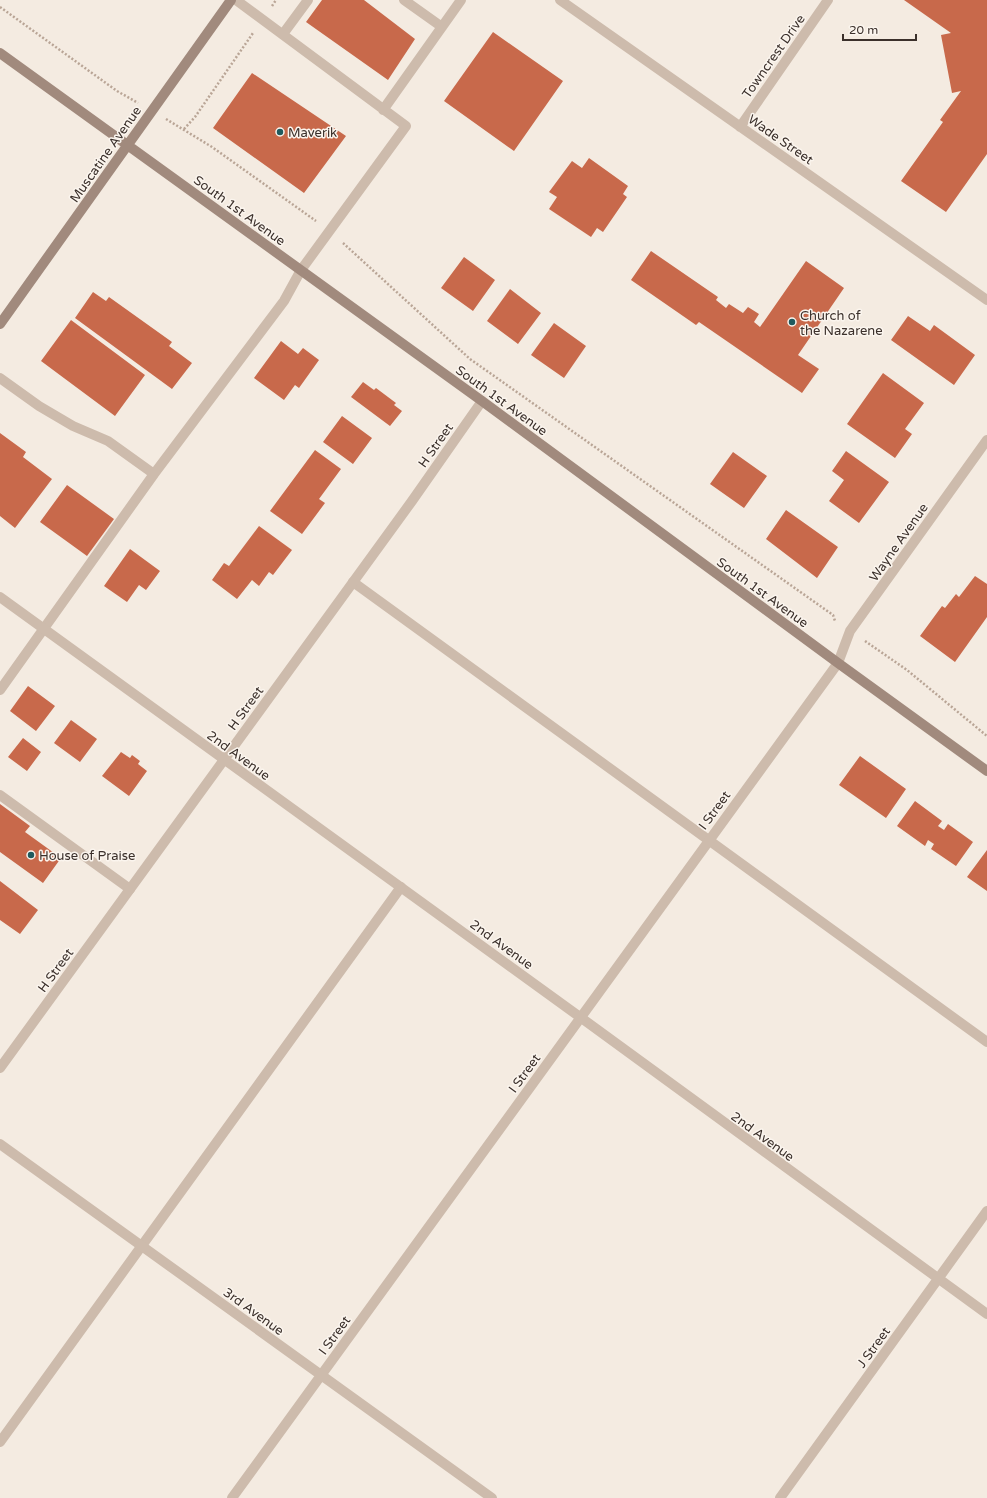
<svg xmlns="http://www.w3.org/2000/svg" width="987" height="1498" viewBox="0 0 987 1498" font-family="'Varela Round',sans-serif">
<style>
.building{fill:#c8694b}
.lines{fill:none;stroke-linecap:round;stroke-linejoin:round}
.path{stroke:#b9a596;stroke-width:2.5;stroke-dasharray:2 2;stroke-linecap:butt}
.lane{stroke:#cdbbac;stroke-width:10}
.street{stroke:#cdbbac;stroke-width:10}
.secondary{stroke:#a18a7d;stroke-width:10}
.poi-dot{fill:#1f5a5e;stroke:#fbf5ee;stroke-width:1.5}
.labels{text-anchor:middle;stroke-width:3;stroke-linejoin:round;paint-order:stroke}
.street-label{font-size:13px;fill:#3b302b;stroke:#fbf5ee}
.poi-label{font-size:13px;fill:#3b302b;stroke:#fbf5ee;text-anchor:start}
</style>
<rect width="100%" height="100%" fill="#f4ebe1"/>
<!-- building -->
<path class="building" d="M 322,0 L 364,0 L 415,39 L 388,80 L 306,22 Z
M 904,0 L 987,0 L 987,154 L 946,212 L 901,181 L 943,122 L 940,120 L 961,91 L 952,93 L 941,35 L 951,33 Z
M 493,32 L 563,81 L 514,151 L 444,101 Z
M 252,73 L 346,136 L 304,193 L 213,128 Z
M 589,158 L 628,186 L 623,194 L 627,197 L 603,232 L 597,228 L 591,237 L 549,209 L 557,197 L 549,192 L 572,161 L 582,168 Z
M 651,251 L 718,297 L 716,300 L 726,308 L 729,304 L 743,313 L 748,307 L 759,314 L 754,322 L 760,327 L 806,261 L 844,288 L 798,355 L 819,369 L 802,393 L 699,322 L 696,325 L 631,280 Z
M 464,257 L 495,280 L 473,311 L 441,288 Z
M 510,289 L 541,313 L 518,344 L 487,321 Z
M 93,292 L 106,301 L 109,297 L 172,342 L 169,346 L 192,363 L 172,389 L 75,318 Z
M 908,316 L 930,331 L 934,325 L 975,355 L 954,385 L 891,340 Z
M 71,320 L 145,375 L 115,416 L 41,361 Z
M 554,323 L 586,346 L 564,378 L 531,355 Z
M 281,341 L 298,354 L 303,348 L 319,360 L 299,388 L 295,385 L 284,400 L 254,378 Z
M 883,373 L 924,403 L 905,429 L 912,434 L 895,458 L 847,424 Z
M 363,382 L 374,390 L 376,388 L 396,403 L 394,405 L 402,411 L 390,426 L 351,397 Z
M 342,416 L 372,438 L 353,464 L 323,442 Z
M 0,433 L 26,452 L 23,457 L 52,479 L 15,528 L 0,516 Z
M 315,450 L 341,469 L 319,499 L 325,503 L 302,534 L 270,511 Z
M 846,451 L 889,482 L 859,523 L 829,501 L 844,480 L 832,471 Z
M 733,452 L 767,476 L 744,508 L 710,484 Z
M 67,485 L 114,519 L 87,556 L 40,522 Z
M 786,510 L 838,547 L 817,578 L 766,539 Z
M 259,526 L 292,550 L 273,575 L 269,572 L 259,586 L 252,580 L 237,599 L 212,580 L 224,563 L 229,566 Z
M 130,549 L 160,571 L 146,590 L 139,585 L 127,602 L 104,586 Z
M 975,576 L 987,584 L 987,617 L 955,662 L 920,636 L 942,606 L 945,608 L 956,594 L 959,597 Z
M 28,686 L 55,706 L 36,731 L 10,711 Z
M 71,720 L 97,739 L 80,762 L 54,743 Z
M 23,738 L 41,752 L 27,771 L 8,757 Z
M 121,752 L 130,758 L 132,755 L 140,761 L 138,764 L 147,771 L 129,796 L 102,776 Z
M 860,756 L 906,789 L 886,818 L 839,785 Z
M 915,801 L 942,821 L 938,826 L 944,830 L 948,824 L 973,842 L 956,866 L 931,849 L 934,844 L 928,840 L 925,846 L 897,826 Z
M 0,804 L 30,826 L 25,832 L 61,858 L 43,883 L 0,852 Z
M 987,850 L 987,891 L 967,877 Z
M 0,881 L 38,910 L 20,934 L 0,920 Z"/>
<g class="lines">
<!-- path -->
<path class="path" d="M 272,6 L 276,0
M 0,7 L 117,91 L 138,103
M 166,119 L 212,147 L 316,221
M 184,129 L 195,117 L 253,33
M 343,243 L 470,359 L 833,615 L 835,621
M 865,641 L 907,670 L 987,736"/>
<!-- lane -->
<path class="lane" d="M 404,0 L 442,27
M 283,34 L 308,0
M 383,110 L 461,0
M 0,378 L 39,406 L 73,426 L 108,441 L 154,474
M 353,582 L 987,1042
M 0,690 L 154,474 L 284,301 L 301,270 L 406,126 L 236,0
M 0,795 L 130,889
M 0,1442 L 401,887"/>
<!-- street -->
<path class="street" d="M 560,0 L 987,300
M 740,127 L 828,0
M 0,597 L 580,1017 L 987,1314
M 0,1068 L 412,501 L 482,401
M 0,1144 L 492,1498
M 232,1498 L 838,663 L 850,631 L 987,440
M 780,1498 L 987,1211"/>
<!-- secondary -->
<path class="secondary" d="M 0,53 L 482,401 L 838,663 L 987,771
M 0,324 L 231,0"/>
</g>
<!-- markers -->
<g class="poi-dot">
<circle cx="280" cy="132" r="4"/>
<circle cx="792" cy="322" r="4"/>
<circle cx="31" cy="855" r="4"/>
</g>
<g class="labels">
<!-- street labels -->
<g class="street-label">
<text transform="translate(773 56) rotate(-55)" y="5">Towncrest Drive</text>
<text transform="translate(781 139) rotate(35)" y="5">Wade Street</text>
<text transform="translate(105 154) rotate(-55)" y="5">Muscatine Avenue</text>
<text transform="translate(240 210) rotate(36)" y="5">South 1st Avenue</text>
<text transform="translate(502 400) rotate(36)" y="5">South 1st Avenue</text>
<text transform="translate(435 445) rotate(-55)" y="5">H Street</text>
<text transform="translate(898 542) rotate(-55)" y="5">Wayne Avenue</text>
<text transform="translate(763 592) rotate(36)" y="5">South 1st Avenue</text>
<text transform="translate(245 708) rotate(-54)" y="5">H Street</text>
<text transform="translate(239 755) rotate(36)" y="5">2nd Avenue</text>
<text transform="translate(714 810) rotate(-54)" y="5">I Street</text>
<text transform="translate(502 944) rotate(36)" y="5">2nd Avenue</text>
<text transform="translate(55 970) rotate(-54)" y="5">H Street</text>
<text transform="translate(524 1073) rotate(-54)" y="5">I Street</text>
<text transform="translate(763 1136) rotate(36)" y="5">2nd Avenue</text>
<text transform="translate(254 1311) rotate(36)" y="5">3rd Avenue</text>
<text transform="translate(334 1335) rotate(-54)" y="5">I Street</text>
<text transform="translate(873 1347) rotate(-54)" y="5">J Street</text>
</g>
<!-- poi labels -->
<g class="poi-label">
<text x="288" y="137">Maverik</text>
<text x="800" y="320">Church of<tspan x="800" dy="15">the Nazarene</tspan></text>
<text x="39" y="860">House of Praise</text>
</g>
</g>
<!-- scale -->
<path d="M843 34v6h73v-6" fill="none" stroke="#3b302b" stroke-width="2"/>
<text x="849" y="34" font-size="12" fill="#3b302b" stroke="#fbf5ee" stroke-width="3" paint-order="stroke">20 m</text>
</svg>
